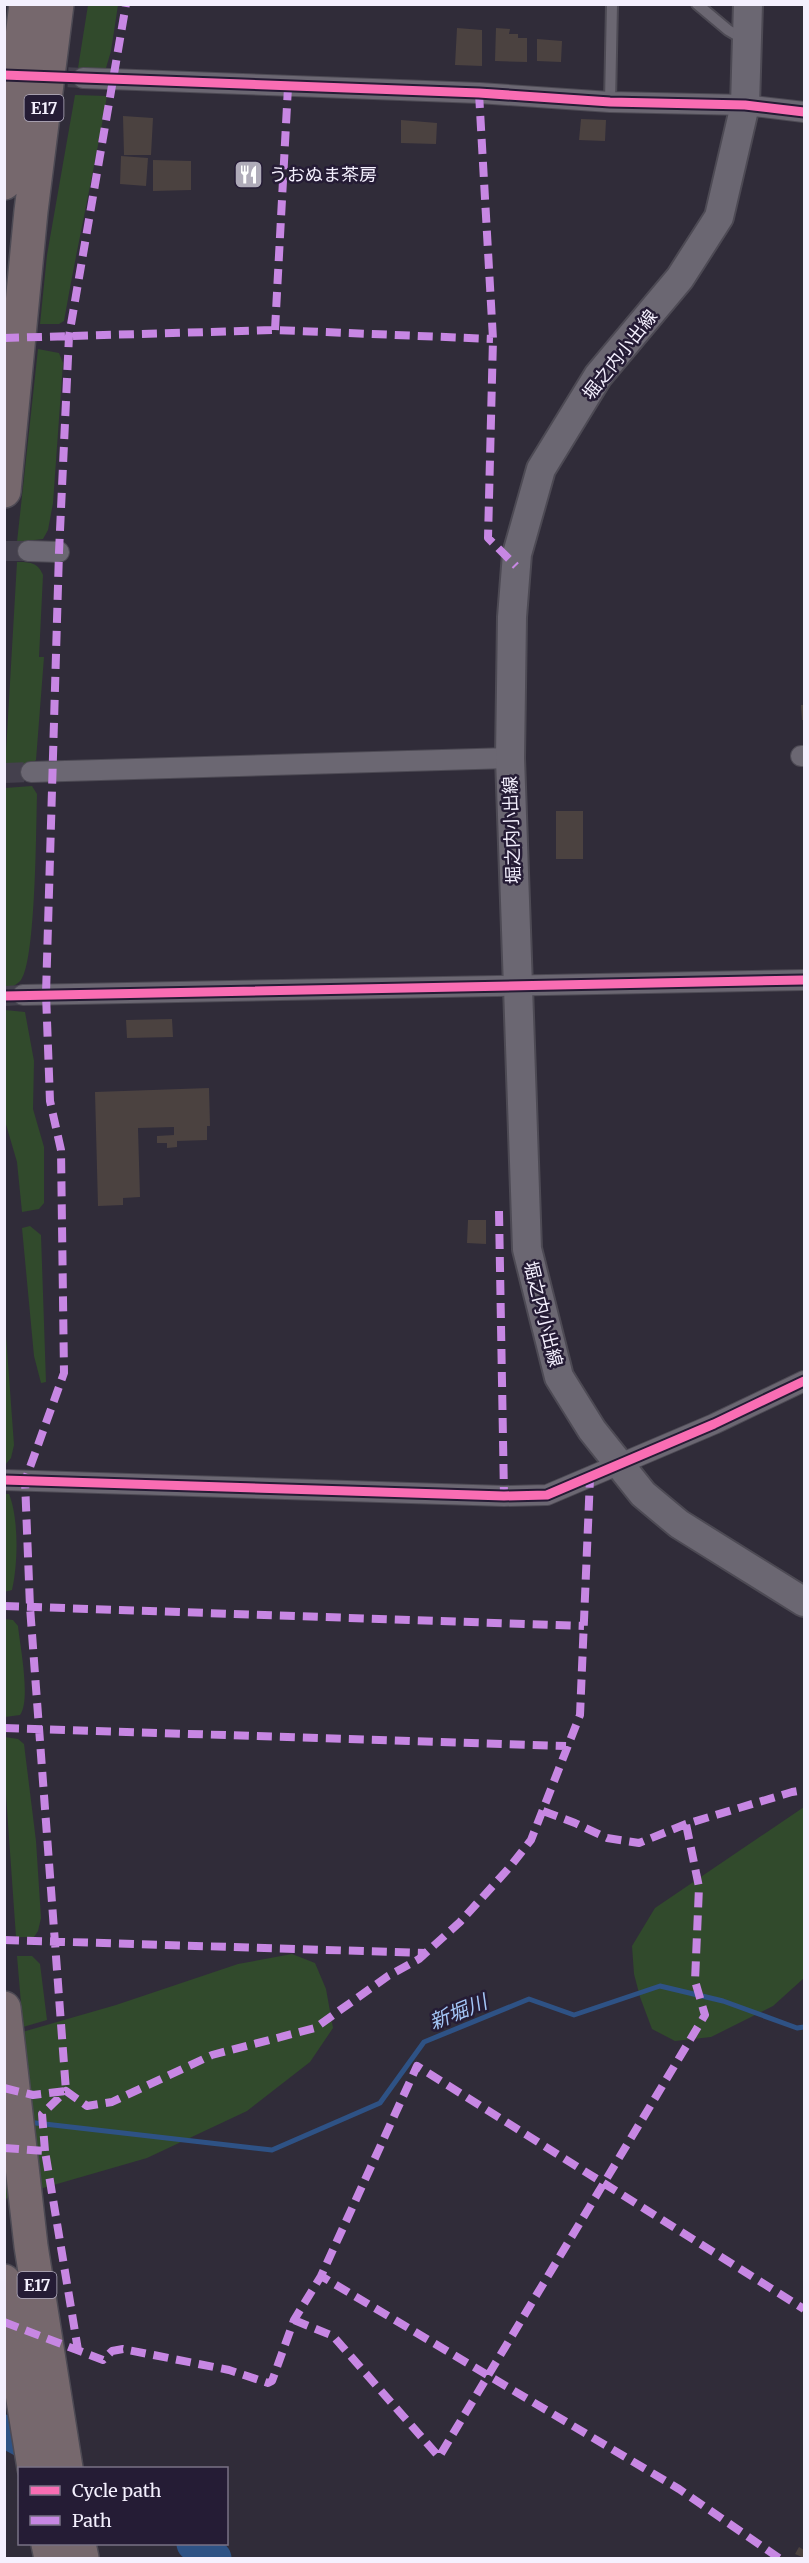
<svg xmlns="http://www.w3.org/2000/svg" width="809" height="2563" viewBox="0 0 809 2563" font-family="Merriweather,'Noto Sans JP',serif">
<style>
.green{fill:#314a2c}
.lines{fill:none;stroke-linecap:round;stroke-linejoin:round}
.stream{stroke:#2e5285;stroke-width:5}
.river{stroke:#2e5285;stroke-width:33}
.building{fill:#4b4240}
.street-tunnel{stroke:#44404d;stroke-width:20;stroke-dasharray:20 10;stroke-linecap:butt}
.lane-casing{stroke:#4d4a54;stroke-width:14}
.street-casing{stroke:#4d4a54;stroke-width:22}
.secondary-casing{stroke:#4d4a54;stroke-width:32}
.highway-casing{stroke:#4d4a54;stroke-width:36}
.lane{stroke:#6b6772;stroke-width:10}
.street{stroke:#6b6772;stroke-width:20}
.secondary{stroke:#6b6772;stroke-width:28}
.highway{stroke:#76686d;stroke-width:33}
.quiet{stroke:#c787e3;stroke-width:8;stroke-dasharray:15 8;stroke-linecap:butt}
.cycleway-casing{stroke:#251c35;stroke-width:13}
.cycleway{stroke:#f96db3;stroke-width:9}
.labels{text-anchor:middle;stroke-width:5;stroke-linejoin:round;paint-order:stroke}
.shield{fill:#251c35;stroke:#b6b0c2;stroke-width:1.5}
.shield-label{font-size:16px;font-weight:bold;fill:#f4f0fe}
.poi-label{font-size:18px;fill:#f4f0fe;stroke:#251c35;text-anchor:start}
.street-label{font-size:18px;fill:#f4f0fe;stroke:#251c35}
.water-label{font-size:20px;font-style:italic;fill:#a4c6f7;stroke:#251c35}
</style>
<rect width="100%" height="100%" fill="#302c39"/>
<!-- green -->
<path class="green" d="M 88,5 L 118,5 L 111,51 L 106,68 L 78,68 Z
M 75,95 L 107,96 C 94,172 77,246 64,321 L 59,324 L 40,324 L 47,255 Z
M 38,349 L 59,353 L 63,363 L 53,503 L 48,530 L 43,539 L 17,542 Z
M 17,562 C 29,562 38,562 43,575 L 39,657 L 44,657 L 36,760 L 29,767 L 5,769 Z
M 32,786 L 37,794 C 36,826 36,960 21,980 C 17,985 10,988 5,988 L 5,788 Z
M 5,1010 L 25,1012 L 34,1061 L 33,1109 L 44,1147 L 44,1203 L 39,1209 L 22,1212 L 17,1162 L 5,1121 Z
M 30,1226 L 41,1235 L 46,1382 L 41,1383 L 34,1356 L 22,1228 Z
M 5,1322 L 14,1445 L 11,1458 L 5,1465 Z
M 5,1494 L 9,1494 C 19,1519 18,1564 12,1590 L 4,1592 Z
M 4,1619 L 13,1620 L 18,1626 C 20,1646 31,1700 20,1715 L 5,1717 Z
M 5,1737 L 18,1739 L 24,1744 L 36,1841 L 41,1918 L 38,1931 L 34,1937 L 16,1937 L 5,1781 Z
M 804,1807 L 804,1978 L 773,2006 L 711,2037 L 675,2041 L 652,2029 L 640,1997 L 634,1974 L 632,1946 L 655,1908 Z
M 292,1954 L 315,1963 L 326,1989 L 333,2028 L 310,2062 L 247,2111 L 147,2158 L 5,2199 L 5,2037 L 116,2005 L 238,1964 Z
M 17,1956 L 32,1956 L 40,1964 L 47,2020 L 23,2027 Z"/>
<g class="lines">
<!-- stream -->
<path class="stream" d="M 27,2122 L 272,2150 L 380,2103 L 424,2042 L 529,1999 L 574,2015 L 660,1986 L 723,2001 L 797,2028 L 804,2027"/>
<!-- river -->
<path class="river" d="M 4,2431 L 50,2456
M 193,2544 L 215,2558"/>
</g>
<!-- building -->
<path class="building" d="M 457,28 L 482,30 L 482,66 L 455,65 Z
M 496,28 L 510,29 L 509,34 L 518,34 L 518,38 L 527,38 L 527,62 L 495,61 Z
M 537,39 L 562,41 L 561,62 L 537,61 Z
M 123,116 L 153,118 L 151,155 L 124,155 Z
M 581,119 L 606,120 L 605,141 L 579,140 Z
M 401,120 L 437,123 L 436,144 L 401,143 Z
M 121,156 L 148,158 L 146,186 L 120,184 Z
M 153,160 L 191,161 L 191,190 L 153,191 Z
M 801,705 L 804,705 L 804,720 L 802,720 Z
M 556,811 L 583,811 L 583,859 L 556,859 Z
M 172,1019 L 173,1037 L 127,1038 L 126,1020 Z
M 209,1088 L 210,1126 L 207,1126 L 207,1140 L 177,1141 L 177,1147 L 167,1148 L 167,1143 L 157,1143 L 157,1136 L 174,1135 L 174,1127 L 138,1128 L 140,1197 L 123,1198 L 123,1205 L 98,1206 L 95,1092 Z
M 468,1220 L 486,1220 L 486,1244 L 467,1243 Z
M 799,2547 L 804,2550 L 804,2558 L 795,2554 Z"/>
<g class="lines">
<!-- street-tunnel -->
<path class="street-tunnel" d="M 38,76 L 83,78
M 4,551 L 28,551
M 4,773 L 31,772
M 4,996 L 23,995"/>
<defs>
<path id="lane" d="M 697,4 L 728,30 L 745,40
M 610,102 L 612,4"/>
<path id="street" d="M 83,78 L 479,93 L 610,102 L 745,105 L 804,112
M 28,551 L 59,552
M 801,756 L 804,756
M 31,772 L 510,758
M 23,995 L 804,980
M 4,1480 L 504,1496 L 547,1495 L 714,1424 L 804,1381"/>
<path id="secondary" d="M 748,4 L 745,105 L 719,217 L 680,278 L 598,376 L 541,469 L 517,554 L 512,617 L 510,758 L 518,987 L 527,1249 L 559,1377 L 592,1430 L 643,1494 L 679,1524 L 804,1602"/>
<path id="highway" d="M 4,183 L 26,4
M 4,491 L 31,211 L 57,4
M 4,2008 L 31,2246 L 66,2468
M 4,2281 L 34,2468
M 48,2544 L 51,2558
M 79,2544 L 82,2558"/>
</defs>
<!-- lane casing -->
<use href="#lane" class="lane-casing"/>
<!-- street casing -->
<use href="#street" class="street-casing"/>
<!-- secondary casing -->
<use href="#secondary" class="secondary-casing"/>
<!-- highway casing -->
<use href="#highway" class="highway-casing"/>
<!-- lane -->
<use href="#lane" class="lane"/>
<!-- street -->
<use href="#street" class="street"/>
<!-- secondary -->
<use href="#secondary" class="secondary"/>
<!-- highway -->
<use href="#highway" class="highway"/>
<!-- quiet -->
<path class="quiet" d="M 479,93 L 493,339 L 488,538 L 516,566
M 275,330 L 288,87
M 4,338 L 275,330 L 493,339
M 499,1211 L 504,1496
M 4,1606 L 584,1626
M 4,1728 L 566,1746
M 543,1811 L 575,1823 L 607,1838 L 639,1843 L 686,1824 L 792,1792 L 804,1790
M 4,1940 L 426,1953
M 4,2088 L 33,2095 L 66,2091 L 30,1607 L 25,1481 L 64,1373 L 61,1150 L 50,1101 L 46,994 L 59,552 L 69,336 L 126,4
M 4,2148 L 45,2151 L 78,2350 L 84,2352
M 45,2151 L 42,2114 L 66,2091 L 87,2106 L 112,2102 L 212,2055 L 315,2028 L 388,1976 L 419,1959 L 460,1922 L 509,1868 L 531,1840 L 580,1715 L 590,1478
M 294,2320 L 333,2336 L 439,2457 L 705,2015 L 695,1981 L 699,1887 L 686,1824
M 4,2322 L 103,2360 L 112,2351 L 123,2349 L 229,2370 L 268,2383 L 272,2381 L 294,2320 L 321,2276
M 779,2558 L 679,2489 L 321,2276 L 417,2066 L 804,2309"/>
<defs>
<path id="cycleway" d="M 4,75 L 479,93 L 610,102 L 745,105 L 804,112
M 4,996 L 804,980
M 4,1480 L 504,1496 L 547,1495 L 714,1424 L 804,1381"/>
</defs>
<!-- cycleway casing -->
<use href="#cycleway" class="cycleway-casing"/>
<!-- cycleway -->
<use href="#cycleway" class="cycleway"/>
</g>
<!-- icons -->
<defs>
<symbol id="restaurant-square" viewBox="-11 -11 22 22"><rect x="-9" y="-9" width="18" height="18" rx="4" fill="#afabb9" stroke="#251c35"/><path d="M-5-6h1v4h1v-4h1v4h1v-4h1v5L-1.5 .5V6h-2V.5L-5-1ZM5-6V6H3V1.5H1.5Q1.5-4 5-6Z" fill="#fff"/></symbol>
</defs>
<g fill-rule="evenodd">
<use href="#restaurant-square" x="232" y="158" width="33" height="33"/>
</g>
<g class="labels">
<!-- shield labels -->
<g class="shield">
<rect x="24.5" y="95" width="39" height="26" rx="4.5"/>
<rect x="17.5" y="2272" width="39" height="26" rx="4.5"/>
</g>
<g class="shield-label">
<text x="44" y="114">E17</text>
<text x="37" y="2291">E17</text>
</g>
<!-- poi labels -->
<g class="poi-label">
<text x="269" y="181">うおぬま茶房</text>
</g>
<!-- street labels -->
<g class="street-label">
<text transform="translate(620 355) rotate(-52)" y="6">堀之内小出線</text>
<text transform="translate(512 830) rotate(-92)" y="6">堀之内小出線</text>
<text transform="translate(543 1314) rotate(76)" y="6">堀之内小出線</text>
</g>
<!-- water labels -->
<g class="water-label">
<text transform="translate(458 2012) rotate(-22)" y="7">新堀川</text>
</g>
</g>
<!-- border -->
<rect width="809" height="2563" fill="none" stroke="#f4f0fe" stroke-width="12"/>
<!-- legend -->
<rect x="18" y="2467" width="210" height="78" fill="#251c35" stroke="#787185" stroke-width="1.5"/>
<rect x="30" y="2486" width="30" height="9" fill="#f96db3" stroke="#787185" stroke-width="1.5"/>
<text x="72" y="2497" font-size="18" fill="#f4f0fe">Cycle path</text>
<rect x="30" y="2516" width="30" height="9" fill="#c787e3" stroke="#787185" stroke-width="1.5"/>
<text x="72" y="2527" font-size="18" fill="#f4f0fe">Path</text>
</svg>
